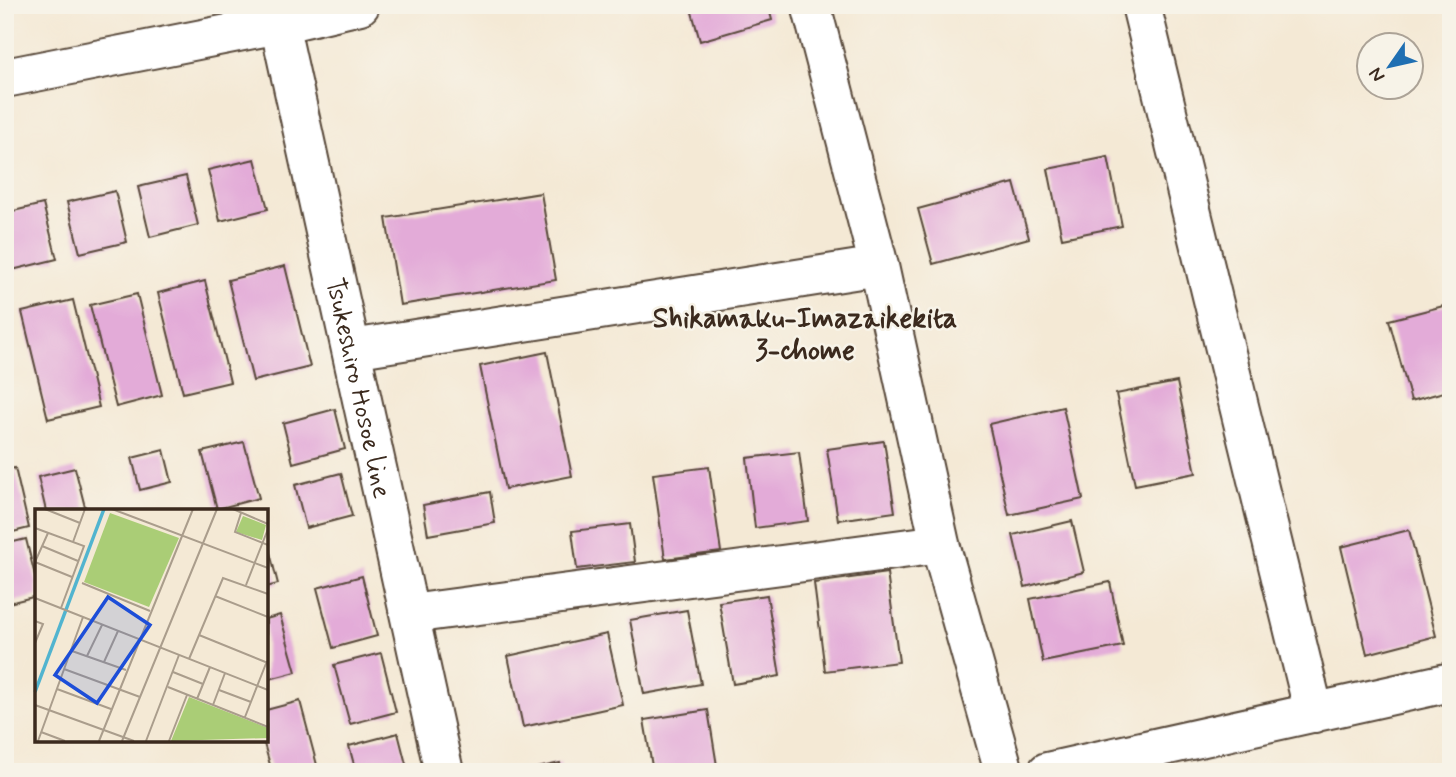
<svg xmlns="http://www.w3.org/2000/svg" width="1456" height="777" viewBox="0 0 1456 777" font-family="Mynerve,sans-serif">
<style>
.building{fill:#e3abd8}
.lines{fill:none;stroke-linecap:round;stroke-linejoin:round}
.minor-casing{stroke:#574739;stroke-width:42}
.major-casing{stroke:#574739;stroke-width:42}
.minor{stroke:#fff;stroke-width:38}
.major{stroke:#fff;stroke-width:38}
.labels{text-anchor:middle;stroke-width:5;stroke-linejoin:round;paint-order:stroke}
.street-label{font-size:26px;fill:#3b2a1e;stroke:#f7f3e8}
.neighbourhood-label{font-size:28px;font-weight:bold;fill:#3b2a1e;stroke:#f7f3e8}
.inset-river{fill:none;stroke:#51b4cf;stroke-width:3.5}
.inset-road{fill:none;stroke:#aa9d8c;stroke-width:2}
.view{fill:#1d4ed8;fill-opacity:0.15;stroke:#1d4ed8;stroke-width:3.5}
.inset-edge{fill:none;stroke:#3b2a1e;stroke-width:3.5}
</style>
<rect width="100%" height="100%" fill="#f7f3e8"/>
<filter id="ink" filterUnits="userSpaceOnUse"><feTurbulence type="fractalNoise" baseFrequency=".0143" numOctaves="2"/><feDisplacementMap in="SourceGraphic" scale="14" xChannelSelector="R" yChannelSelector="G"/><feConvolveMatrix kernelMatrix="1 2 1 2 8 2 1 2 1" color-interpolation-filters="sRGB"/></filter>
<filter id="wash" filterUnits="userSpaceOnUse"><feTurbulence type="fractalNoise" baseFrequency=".00686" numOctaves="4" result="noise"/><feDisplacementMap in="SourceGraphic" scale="28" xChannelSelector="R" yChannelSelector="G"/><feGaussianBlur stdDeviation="1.57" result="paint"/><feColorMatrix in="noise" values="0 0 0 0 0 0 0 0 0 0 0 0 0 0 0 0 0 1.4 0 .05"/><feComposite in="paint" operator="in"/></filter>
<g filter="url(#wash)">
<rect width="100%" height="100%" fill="#f4e9d5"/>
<g id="blocks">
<!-- building -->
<path class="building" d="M 690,5 L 768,5 L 772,20 L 700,41 Z
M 1108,157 L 1122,226 L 1062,238 L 1048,169 Z
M 255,159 L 268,209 L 220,221 L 208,170 Z
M 186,176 L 198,225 L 150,237 L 138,187 Z
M 1014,183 L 1029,238 L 933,264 L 918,209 Z
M 115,191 L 127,242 L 80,253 L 67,202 Z
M 541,193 L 556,280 L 400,305 L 386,218 Z
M 43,204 L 57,259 L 12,270 L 5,240 L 5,213 Z
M 285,266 L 310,367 L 253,381 L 228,280 Z
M 205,281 L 230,382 L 183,393 L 158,293 Z
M 137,294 L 162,395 L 116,407 L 90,305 Z
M 73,300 L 99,407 L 48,419 L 22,312 Z
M 1451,304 L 1451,390 L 1411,401 L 1389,320 Z
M 547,352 L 572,476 L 505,489 L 480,366 Z
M 1177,382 L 1196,473 L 1135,485 L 1116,394 Z
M 1063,407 L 1083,499 L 1009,515 L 989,424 Z
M 335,409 L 345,449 L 293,463 L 283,423 Z
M 884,441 L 895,512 L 838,520 L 827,449 Z
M 244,442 L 259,498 L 217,509 L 202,452 Z
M 164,450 L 172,482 L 140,490 L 132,458 Z
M 799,452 L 808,521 L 755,528 L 747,458 Z
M 709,467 L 721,552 L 665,559 L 653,474 Z
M 15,468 L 29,528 L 5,534 L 5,470 Z
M 75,468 L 86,511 L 46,511 L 38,477 Z
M 341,473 L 352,516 L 306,528 L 295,485 Z
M 490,492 L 495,523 L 428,535 L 423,505 Z
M 1072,521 L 1084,572 L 1025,587 L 1013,535 Z
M 630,524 L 635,562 L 577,569 L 572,531 Z
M 1409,530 L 1436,636 L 1367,654 L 1341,547 Z
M 26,539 L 37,584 L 37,596 L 5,604 L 5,544 Z
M 267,541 L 278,584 L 266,587 L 266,542 Z
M 887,573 L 899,662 L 825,671 L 814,583 Z
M 362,576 L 377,636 L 333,648 L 317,588 Z
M 1110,582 L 1123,646 L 1043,662 L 1030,599 Z
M 767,595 L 780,676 L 733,684 L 719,602 Z
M 687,610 L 701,684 L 644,694 L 630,620 Z
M 280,615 L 296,672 L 266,680 L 266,619 Z
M 607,634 L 623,705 L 523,727 L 508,656 Z
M 381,653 L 396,712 L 350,724 L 334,665 Z
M 300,701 L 317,765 L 294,772 L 272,772 L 263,740 L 266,740 L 266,710 Z
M 708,710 L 718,772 L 653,772 L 644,720 Z
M 398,733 L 408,772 L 356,772 L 349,746 Z
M 560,763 L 562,772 L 524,772 L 524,771 Z"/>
</g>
</g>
<g filter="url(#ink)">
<use href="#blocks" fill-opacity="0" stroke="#574739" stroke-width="2"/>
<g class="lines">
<defs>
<path id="minor" d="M 811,5 L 879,266 L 940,544 L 1004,772
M 1141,5 L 1314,713
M 5,78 L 279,24 L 360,5
M 352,349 L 879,266
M 410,614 L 940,544
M 1047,772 L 1451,682"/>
<g id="major">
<path id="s1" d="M 275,5 L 444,772"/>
</g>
</defs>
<!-- minor casing -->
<use href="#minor" class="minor-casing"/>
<!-- major casing -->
<use href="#major" class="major-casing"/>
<!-- minor -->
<use href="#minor" class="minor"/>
<!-- major -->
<use href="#major" class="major"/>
</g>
</g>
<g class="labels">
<!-- street labels -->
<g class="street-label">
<text dy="9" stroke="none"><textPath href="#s1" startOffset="392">Tsukeshiro Hosoe line</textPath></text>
</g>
<!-- neighbourhood labels -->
<g class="neighbourhood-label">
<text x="805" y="327">Shikamaku-Imazaikekita<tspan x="805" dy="32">3-chome</tspan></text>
</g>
</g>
<!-- overview -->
<g transform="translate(35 509)">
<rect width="233" height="233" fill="#f4e9d5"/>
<path d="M 75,4 L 144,29 L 114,98 L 49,73 ZM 208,7 L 231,16 L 227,31 L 201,23 ZM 154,188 L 233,219 L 233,229 L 136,232 Z" fill="#aacd76"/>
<path class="inset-river" d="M 0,183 L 69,0"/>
<path class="inset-road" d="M 10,0 L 45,14M 77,0 L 233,59M 198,0 L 233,15M 206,4 L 200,23 L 233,36M 0,19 L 49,37 L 26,99M 38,33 L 50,0M 7,37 L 43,52M 0,53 L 37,68M 0,53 L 13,24M 47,74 L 115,102M 211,76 L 233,20M 180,87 L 233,108M 0,89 L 233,181M 0,112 L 8,115 L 0,134M 164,126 L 233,154M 37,142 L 91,161M 52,147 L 67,116M 154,150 L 188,69 L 233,85M 69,153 L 83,122M 29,160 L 105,188M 138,163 L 168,175M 133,178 L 233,218M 22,180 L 76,200M 184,181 L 216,193M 162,190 L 175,158M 0,196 L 99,232M 178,196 L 190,164M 210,208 L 232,152M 6,223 L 30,232M 3,232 L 48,108M 64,232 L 158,0M 87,232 L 182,0M 111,232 L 144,146M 134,232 L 152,186"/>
<path class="view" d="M 73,88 L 115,116 L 62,194 L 20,166 Z"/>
<rect width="233" height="233" class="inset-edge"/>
</g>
<!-- margin -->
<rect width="1456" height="777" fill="none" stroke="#f7f3e8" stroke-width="28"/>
<!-- north arrow -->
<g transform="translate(1390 66) rotate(236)"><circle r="33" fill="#f7f3e8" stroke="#aca397" stroke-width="2"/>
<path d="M0-5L12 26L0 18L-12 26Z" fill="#1f6fb2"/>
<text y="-10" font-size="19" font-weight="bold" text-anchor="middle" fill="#3b2a1e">N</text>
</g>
</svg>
